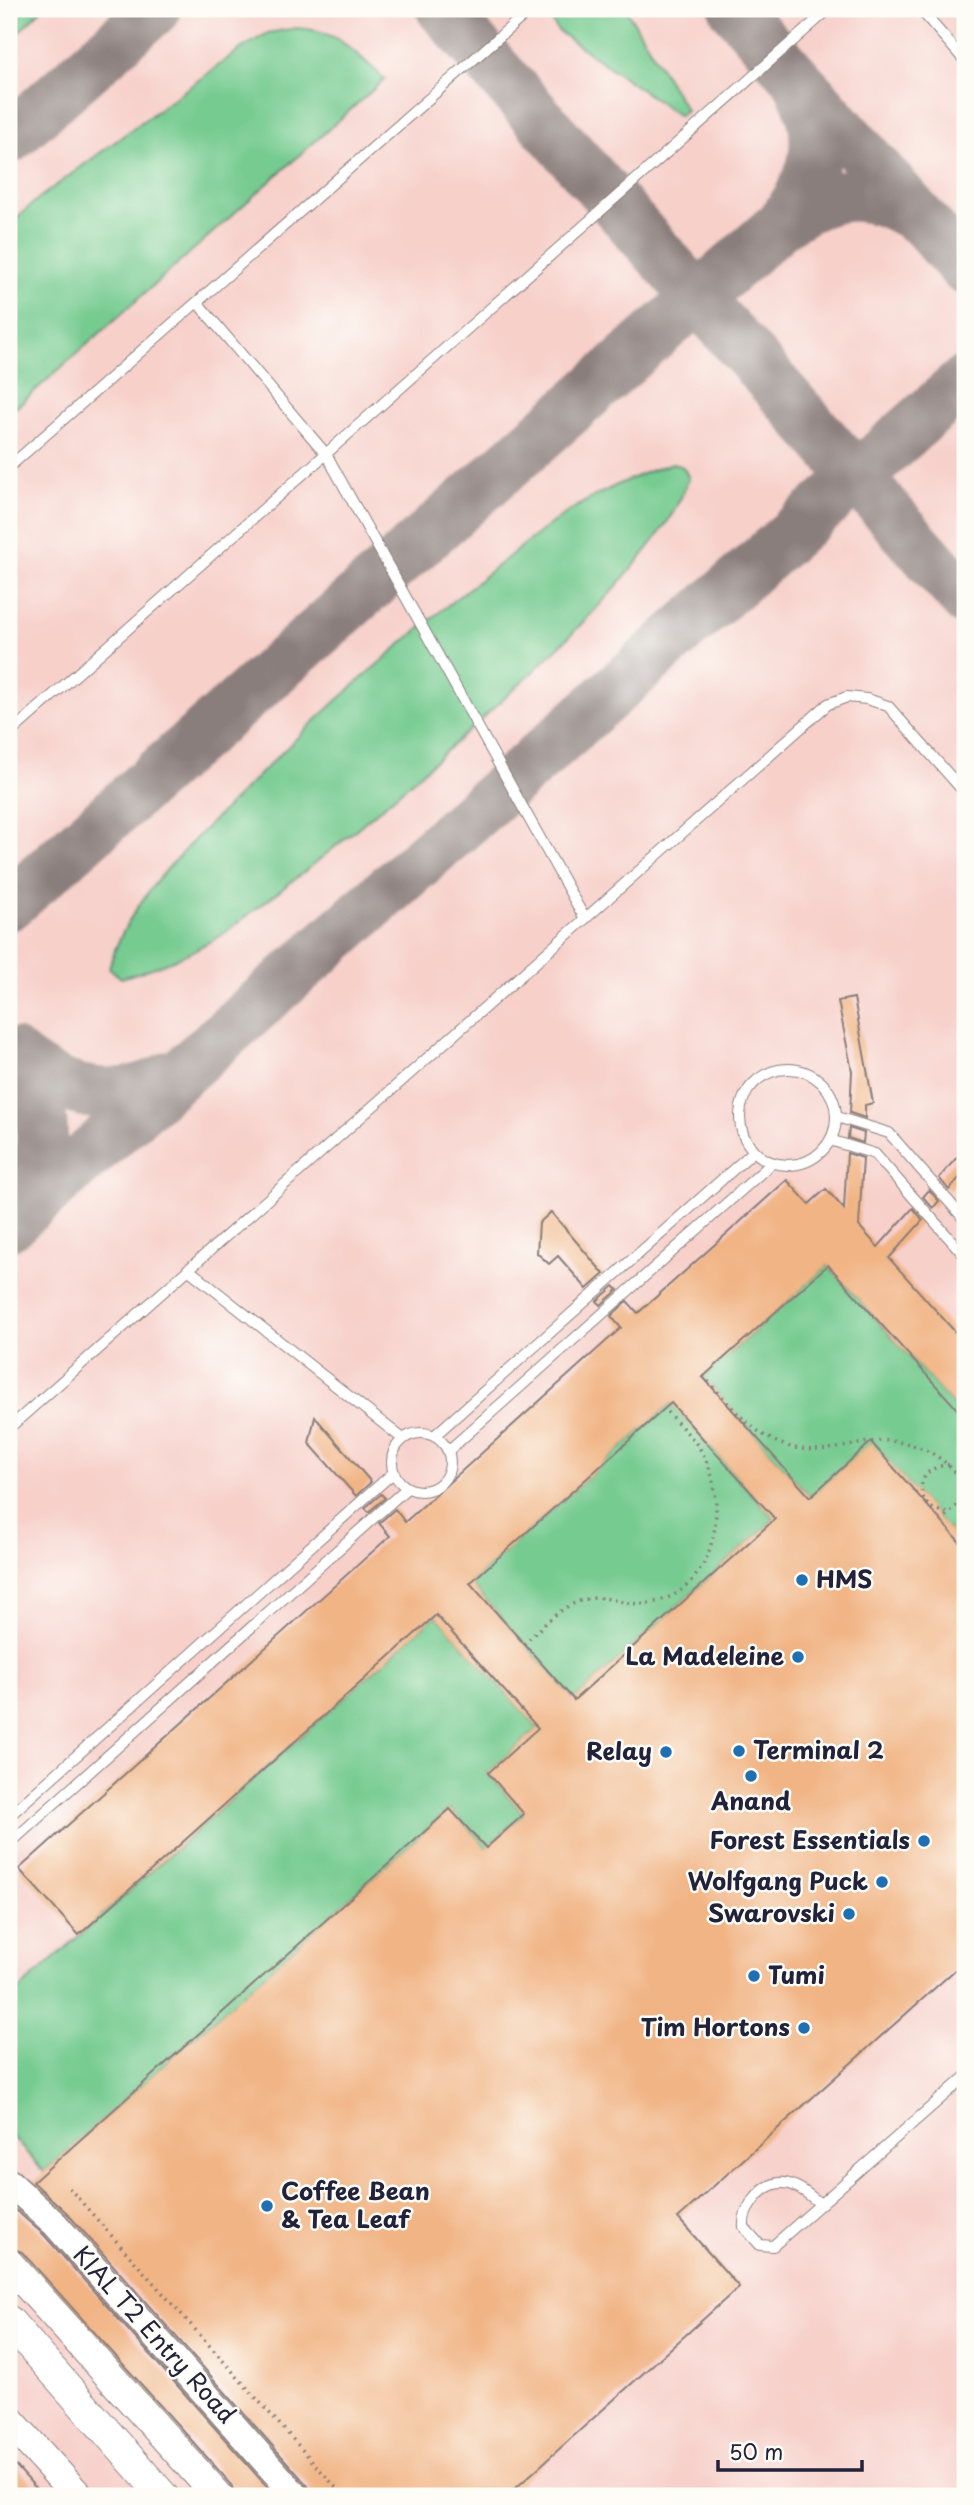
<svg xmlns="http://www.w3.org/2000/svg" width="974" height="2505" viewBox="0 0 974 2505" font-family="'Playpen Sans',sans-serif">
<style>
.built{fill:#f7d0ca}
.green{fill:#76cb90;stroke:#4c7666;stroke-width:2}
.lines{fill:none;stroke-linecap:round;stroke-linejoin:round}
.taxiway{stroke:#8a7e7b;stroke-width:52}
.building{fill:#f1b484;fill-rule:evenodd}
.lane-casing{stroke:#8a7e7b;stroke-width:12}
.secondary-casing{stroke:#8a7e7b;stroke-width:29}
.primary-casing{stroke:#8a7e7b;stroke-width:32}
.path{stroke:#8a7e7b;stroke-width:3.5;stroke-dasharray:2 5;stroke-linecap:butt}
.lane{stroke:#fff;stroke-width:10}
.secondary{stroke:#fff;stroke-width:26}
.primary{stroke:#fff;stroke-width:30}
.poi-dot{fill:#1f6fb2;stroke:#fdfcf7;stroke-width:2.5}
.labels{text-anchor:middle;stroke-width:5;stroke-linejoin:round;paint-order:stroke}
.poi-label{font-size:24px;font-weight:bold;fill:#22223b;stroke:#fdfcf7;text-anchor:end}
.street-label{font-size:24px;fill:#22223b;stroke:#fdfcf7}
</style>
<rect width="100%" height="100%" fill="#fdfcf7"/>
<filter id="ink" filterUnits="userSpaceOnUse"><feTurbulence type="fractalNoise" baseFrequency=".0143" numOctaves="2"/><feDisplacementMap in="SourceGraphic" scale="14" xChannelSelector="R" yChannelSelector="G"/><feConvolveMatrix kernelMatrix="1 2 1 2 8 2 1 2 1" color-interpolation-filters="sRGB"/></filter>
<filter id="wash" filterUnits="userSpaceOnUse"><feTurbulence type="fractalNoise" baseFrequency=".00686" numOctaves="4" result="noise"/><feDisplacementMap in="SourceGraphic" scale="28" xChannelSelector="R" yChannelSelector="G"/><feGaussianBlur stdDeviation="1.57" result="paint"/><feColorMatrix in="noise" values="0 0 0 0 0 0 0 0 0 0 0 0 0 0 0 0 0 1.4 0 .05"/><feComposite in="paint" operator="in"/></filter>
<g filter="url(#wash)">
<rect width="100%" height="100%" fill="#f1dabb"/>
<!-- built -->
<path class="built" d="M 9,9 L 965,9 L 965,2496 L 9,2496 Z"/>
<!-- green -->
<path class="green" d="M 9,9 L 42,9 L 9,42 Z
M 545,9 L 626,9 L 686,110 L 679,116 L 558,31 Z
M 296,28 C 339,29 354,53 385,79 L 9,414 L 9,225 L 39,198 L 242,48 L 268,33 Z
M 673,463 L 683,467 L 689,478 C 677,513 656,539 633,567 C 572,640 499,703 428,767 C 374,815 319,862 261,905 C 245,917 230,930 213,940 C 184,957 154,969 121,978 L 109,968 C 126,904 182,852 227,807 C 310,722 398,643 492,570 C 517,551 541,529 568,512 C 601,491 636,475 673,463 Z
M 828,1265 L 965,1418 L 965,1548 L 871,1443 L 810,1497 L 703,1377 Z
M 671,1403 L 775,1519 L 574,1700 L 470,1583 Z
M 436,1615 L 538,1728 L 488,1773 L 524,1814 L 486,1848 L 450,1809 L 44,2172 L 9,2133 L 9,1999 Z"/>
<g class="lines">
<!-- taxiway -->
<path class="taxiway" d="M 442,9 L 965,599
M 735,9 L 965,269
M 801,86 C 827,138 817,179 781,224 C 828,190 867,185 917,218
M 9,138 L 155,9
M 9,905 L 781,224
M 17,1211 C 52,1159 50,1105 13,1054 C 60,1094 116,1108 172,1076
M 9,1225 L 965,381"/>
</g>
<g id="blocks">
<!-- building -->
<path class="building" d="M 854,998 L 873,1103 L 865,1105 L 865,1118 L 850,1113 L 852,1071 L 838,1001 Z
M 849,1128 L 864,1133 L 863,1143 L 848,1138 Z
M 965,1148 L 965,1171 L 949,1190 L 939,1178 Z
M 847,1153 L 863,1158 L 859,1226 L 878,1247 L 913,1208 L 923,1220 L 889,1258 L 965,1343 L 965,1418 L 828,1265 L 703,1377 L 810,1497 L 871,1442 L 965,1548 L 965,1961 L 678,2218 L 739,2287 L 507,2496 L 311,2496 L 308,2486 L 67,2213 L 33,2182 L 450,1809 L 486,1848 L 524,1814 L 488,1773 L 538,1728 L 436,1615 L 79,1935 L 19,1869 L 390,1536 L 379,1523 L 395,1509 L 405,1522 L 621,1328 L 611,1316 L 627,1301 L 638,1313 L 787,1180 L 809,1204 L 826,1189 L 844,1209 ZM 671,1403 L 775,1519 L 574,1700 L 470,1583 Z
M 929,1190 L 939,1201 L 933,1208 L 923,1197 Z
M 551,1212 L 604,1274 L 587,1289 L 558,1256 L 549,1264 L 537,1253 L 539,1223 Z
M 614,1286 L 618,1290 L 601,1305 L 597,1301 Z
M 315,1417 L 371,1482 L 356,1496 L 309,1443 Z
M 381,1494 L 385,1498 L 369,1512 L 365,1508 Z
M 9,2204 L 44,2235 L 275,2496 L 235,2496 L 231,2484 L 22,2252 L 9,2247 Z
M 9,2458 L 43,2496 L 9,2496 Z"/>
</g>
</g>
<g filter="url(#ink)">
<use href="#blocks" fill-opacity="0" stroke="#8a7e7b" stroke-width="2"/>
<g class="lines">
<defs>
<path id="lane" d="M 920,9 L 965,61
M 197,302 L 326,454 L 585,919
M 9,467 L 531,9
M 9,734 L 829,9
M740 1117a48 48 0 1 1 96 0a48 48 0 1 1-96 0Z
M 837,1117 L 889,1133 L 965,1220
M 830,1140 L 875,1154 L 965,1256
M 188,1269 L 403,1439
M 9,1428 L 828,704 L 847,697 L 867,699 L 888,706 L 965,793
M392 1462a29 29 0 1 1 58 0a29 29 0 1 1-58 0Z
M 434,1436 L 754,1151
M 448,1451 L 772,1163
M 9,1816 L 393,1473
M 9,1844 L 407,1488
M 820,2204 C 798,2184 776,2170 753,2201 C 747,2210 743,2216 744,2227 L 760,2245 L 773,2246 L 965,2077"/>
<path id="secondary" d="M 9,2182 L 55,2224 L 296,2496"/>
<path id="primary" d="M 9,2264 L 218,2496
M 9,2321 L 163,2496
M 9,2420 L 78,2496"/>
</defs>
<!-- lane casing -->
<use href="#lane" class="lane-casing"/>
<!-- secondary casing -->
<use href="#secondary" class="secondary-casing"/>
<!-- primary casing -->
<use href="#primary" class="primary-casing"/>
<!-- path -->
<path class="path" d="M 703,1376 C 728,1402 750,1433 784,1445 C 813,1455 841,1447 869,1442 C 907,1436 946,1453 965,1486
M 949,1465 C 908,1466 916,1518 952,1511
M 940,1521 L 958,1505 L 965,1491
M 524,1644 C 548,1621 572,1592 610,1599 C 631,1604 645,1607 667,1598 C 717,1578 727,1502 705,1458 C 696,1439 678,1424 664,1409
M 69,2188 L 339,2491"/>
<!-- lane -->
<use href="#lane" class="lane"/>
<!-- secondary -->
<use href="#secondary" class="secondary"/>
<!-- primary -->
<use href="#primary" class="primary"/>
</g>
</g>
<!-- markers -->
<g class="poi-dot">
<circle cx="802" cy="1580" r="7"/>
<circle cx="798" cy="1657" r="7"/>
<circle cx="739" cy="1751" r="7"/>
<circle cx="666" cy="1752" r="7"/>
<circle cx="751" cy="1776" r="7"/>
<circle cx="924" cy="1841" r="7"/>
<circle cx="882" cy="1882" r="7"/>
<circle cx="849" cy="1914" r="7"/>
<circle cx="754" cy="1976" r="7"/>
<circle cx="804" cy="2028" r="7"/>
<circle cx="267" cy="2206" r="7"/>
</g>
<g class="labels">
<!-- poi labels -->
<g class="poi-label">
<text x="816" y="1588" text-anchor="start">HMS</text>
<text x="784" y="1665">La Madeleine</text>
<text x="753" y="1759" text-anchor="start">Terminal 2</text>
<text x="652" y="1760">Relay</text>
<text x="751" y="1810" text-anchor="middle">Anand</text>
<text x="910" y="1849">Forest Essentials</text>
<text x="868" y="1890">Wolfgang Puck</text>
<text x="835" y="1922">Swarovski</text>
<text x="768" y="1984" text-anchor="start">Tumi</text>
<text x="790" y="2036">Tim Hortons</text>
<text x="281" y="2200" text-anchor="start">Coffee Bean<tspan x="281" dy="28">&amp; Tea Leaf</tspan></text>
</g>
<!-- street labels -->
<g class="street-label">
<text transform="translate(154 2335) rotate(48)" y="8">KIAL T2 Entry Road</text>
</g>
</g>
<!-- margin -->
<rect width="974" height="2505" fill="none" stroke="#fdfcf7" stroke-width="35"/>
<!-- scale -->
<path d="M718 2460v10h144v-10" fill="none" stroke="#22223b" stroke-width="3.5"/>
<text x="729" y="2460" font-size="21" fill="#22223b" stroke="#fdfcf7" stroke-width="5" paint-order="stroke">50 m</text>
</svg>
